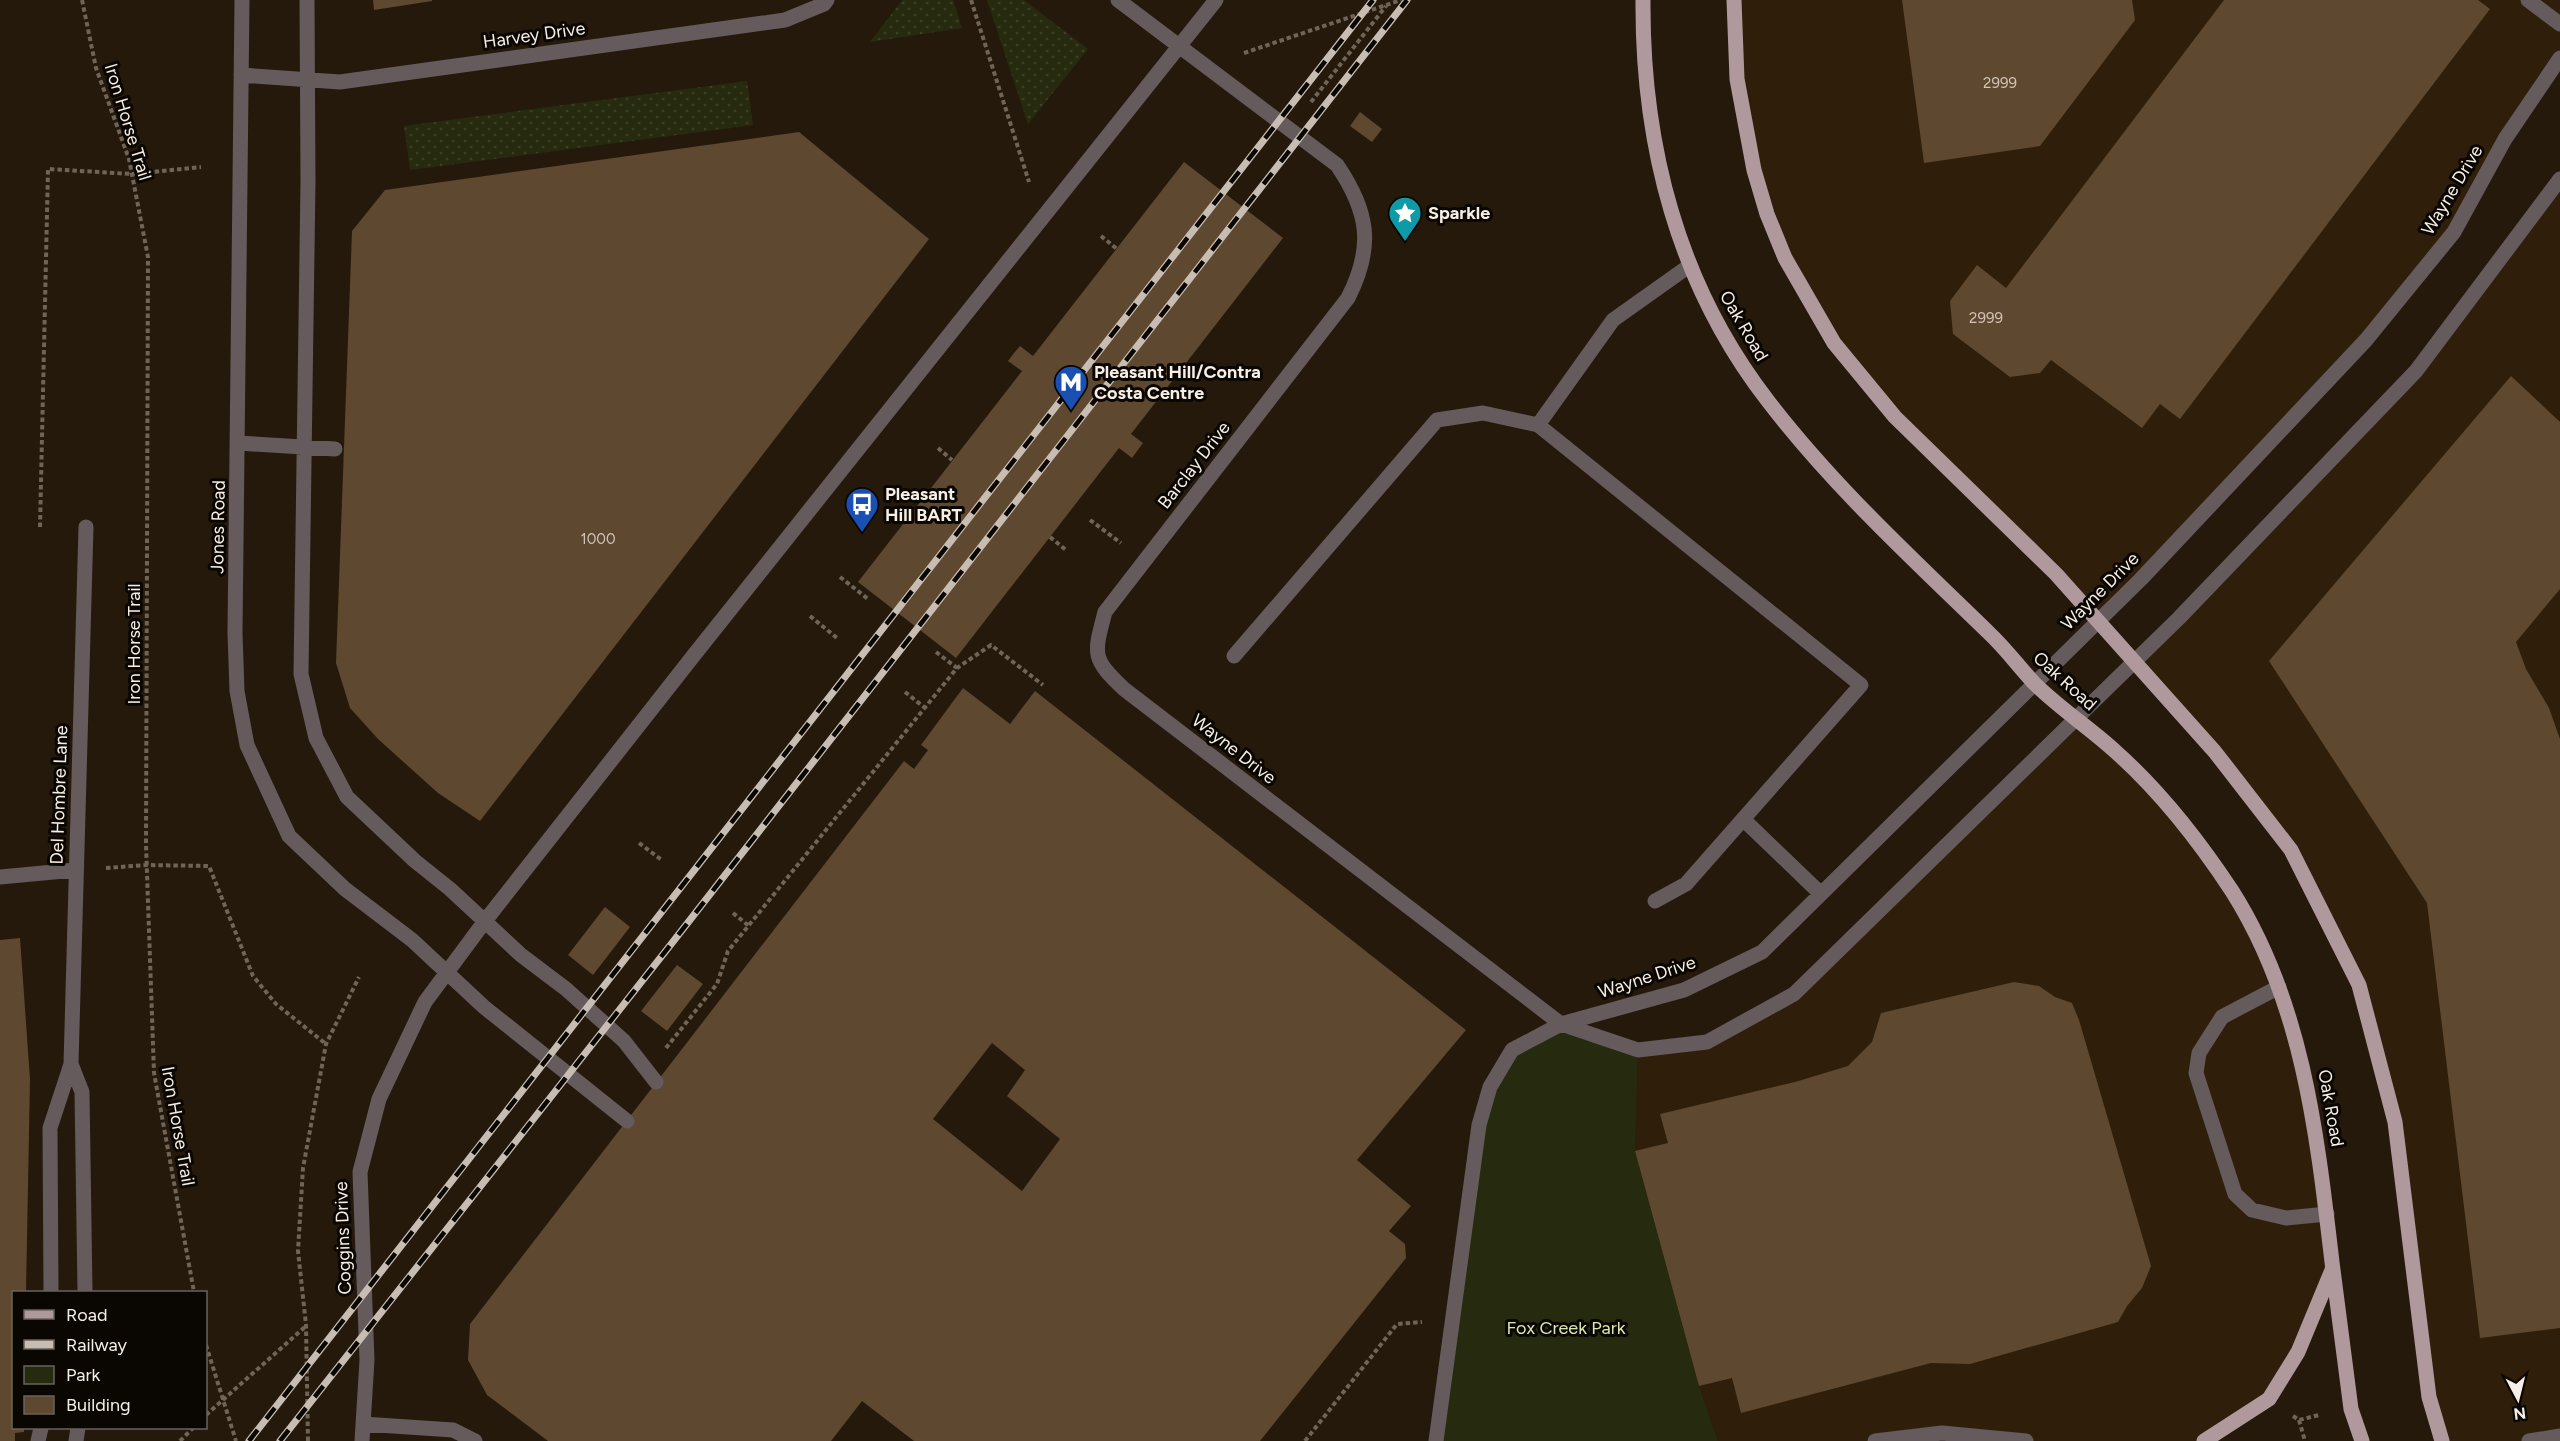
<svg xmlns="http://www.w3.org/2000/svg" width="2560" height="1441" viewBox="0 0 2560 1441" font-family="Figtree,sans-serif">
<style>
.built{fill:#2f1f0a}
.grass{fill:url(#grass-dots)}
.park{fill:#262b0f}
.building{fill:#5e482f;fill-rule:evenodd}
.lines{fill:none;stroke-linecap:round;stroke-linejoin:round}
.path{stroke:#6f6458;stroke-width:4;stroke-dasharray:4.5 3;stroke-linecap:butt}
.minor{stroke:#655a5c;stroke-width:15}
.major{stroke:#af999d;stroke-width:15}
.rail-casing{stroke:#c7bdb3;stroke-width:7}
.rail{stroke:#0a0602;stroke-width:4.5;stroke-dasharray:14;stroke-linecap:butt}
.labels{text-anchor:middle;stroke-width:6;stroke-linejoin:round;paint-order:stroke}
.number-label{font-size:15px;fill:#d1c4b8}
.street-label{font-size:18px;fill:#f7eee5;stroke:#0a0602}
.poi-label{font-size:18px;font-weight:bold;fill:#f7eee5;stroke:#0a0602;text-anchor:start}
.park-label{font-size:18px;fill:#dbe7ac;stroke:#0a0602}
</style>
<defs>
<pattern id="grass-dots" width="8" height="8" patternUnits="userSpaceOnUse" patternTransform="scale(1.5)"><rect width="8" height="8" fill="#262b0f"/><path d="M2 2h.1M6 6h.1" fill="none" stroke="#3c4026" stroke-width="1.8" stroke-linecap="round"/></pattern>
</defs>
<rect width="100%" height="100%" fill="#25190b"/>
<!-- built -->
<path class="built" d="M 1734,0 L 2560,0 L 2560,58 L 2454,232 L 2366,340 L 2097,622 L 1863,381 L 1767,214 L 1734,30 Z
M 2560,179 L 2560,1441 L 2442,1441 L 2395,1122 L 2359,985 L 2291,850 L 2134,663 L 2416,371 Z
M 2076,718 L 2117,753 L 2234,894 L 2297,1037 L 2333,1267 L 2280,1382 L 2206,1441 L 2026,1441 L 1942,1433 L 1875,1441 L 1718,1441 L 1699,1386 L 1635,1151 L 1638,1050 L 1707,1042 L 1794,994 Z"/>
<!-- grass -->
<path class="grass" d="M 902,0 L 953,0 L 962,28 L 870,42 Z
M 987,0 L 1024,0 L 1088,49 L 1028,124 Z
M 747,81 L 753,125 L 410,170 L 404,126 Z"/>
<!-- park -->
<path class="park" d="M 1561,1024 L 1638,1050 L 1635,1151 L 1699,1386 L 1718,1441 L 1436,1441 L 1479,1125 L 1512,1050 Z"/>
<!-- building -->
<path class="building" d="M 373,0 L 432,0 L 432,1 L 374,10 Z
M 1902,0 L 2132,0 L 2135,20 L 2040,146 L 1924,163 Z
M 2224,0 L 2478,0 L 2490,9 L 2180,419 L 2160,404 L 2142,428 L 2051,360 L 2040,373 L 2010,377 L 1953,334 L 1950,301 L 1977,265 L 2006,288 Z
M 1360,112 L 1382,129 L 1372,142 L 1350,126 Z
M 799,132 L 929,239 L 480,821 L 438,793 L 378,739 L 350,708 L 336,663 L 352,231 L 385,190 Z
M 1184,162 L 1283,238 L 1131,434 L 1143,443 L 1132,458 L 1119,448 L 956,658 L 858,582 L 1022,371 L 1008,361 L 1014,353 L 1020,346 L 1033,356 Z
M 2511,376 L 2560,422 L 2560,589 L 2516,642 L 2526,669 L 2549,708 L 2560,739 L 2560,1328 L 2480,1338 L 2427,903 L 2269,661 Z
M 963,688 L 1010,724 L 1035,691 L 1466,1030 L 1357,1160 L 1411,1206 L 1389,1231 L 1405,1244 L 1406,1258 L 1260,1441 L 914,1441 L 862,1401 L 831,1441 L 548,1441 L 487,1395 L 468,1360 L 470,1324 L 904,761 L 914,769 L 928,750 L 921,745 ZM 992,1043 L 1025,1070 L 1007,1096 L 1060,1139 L 1022,1191 L 933,1119 Z
M 605,907 L 630,927 L 593,975 L 568,955 Z
M 20,938 L 30,1079 L 26,1292 L 14,1292 L 14,1428 L 24,1428 L 24,1432 L 15,1433 L 15,1441 L 0,1441 L 0,940 Z
M 677,965 L 703,984 L 667,1031 L 641,1011 Z
M 2014,982 L 2039,986 L 2055,997 L 2072,1003 L 2079,1020 L 2151,1266 L 2142,1288 L 2127,1306 L 2118,1322 L 1970,1364 L 1931,1363 L 1741,1413 L 1732,1378 L 1699,1386 L 1635,1151 L 1668,1143 L 1660,1114 L 1795,1082 L 1848,1066 L 1872,1042 L 1881,1013 Z"/>
<g class="lines">
<!-- path -->
<path class="path" d="M 82,0 L 96,68 L 129,159 L 148,257 L 146,845 L 154,1073 L 194,1292
M 971,0 L 1029,182
M 1244,53 L 1401,0
M 1311,102 L 1386,6
M 1101,236 L 1117,249
M 1184,365 L 1200,381
M 938,448 L 952,460
M 1090,520 L 1121,543
M 40,527 L 48,169 L 132,174 L 201,167
M 1050,537 L 1066,550
M 840,577 L 868,599
M 810,616 L 837,638
M 936,652 L 957,668
M 905,692 L 925,708
M 639,843 L 663,861
M 106,868 L 147,865 L 209,866 L 253,976 L 276,1004 L 326,1044
M 733,913 L 749,926
M 666,1048 L 717,984 L 728,951 L 957,668 L 991,645 L 1043,685
M 206,1345 L 236,1441
M 206,1415 L 306,1326
M 2293,1416 L 2299,1420 L 2319,1415
M 2299,1420 L 2305,1441
M 180,1441 L 193,1428
M 308,1441 L 306,1325 L 298,1251 L 303,1168 L 326,1044 L 359,977
M 1305,1441 L 1397,1324 L 1422,1322"/>
<!-- minor -->
<path class="minor" d="M 242,0 L 235,633 L 237,691 L 247,745 L 289,836 L 345,889 L 412,940 L 484,1007 L 627,1121
M 307,0 L 308,181 L 301,674 L 316,738 L 347,797 L 415,861 L 450,889 L 521,955 L 566,989 L 624,1041 L 656,1082
M 1118,0 L 1337,165 C 1369,212 1374,247 1348,298 L 1105,612 C 1094,654 1091,658 1124,689 L 1561,1024 L 1638,1050 L 1707,1042 L 1794,994 L 2179,618 L 2416,371 L 2560,179
M 2528,0 L 2560,24
M 241,75 L 340,82 L 785,20 L 824,4 L 827,0
M 1538,425 L 1861,685 L 1686,884 L 1655,901
M 238,443 L 335,449
M 1234,656 L 1437,420 L 1483,413 L 1538,425 L 1613,320 L 1689,266
M 1743,819 L 1821,894
M 0,877 L 75,870
M 2279,987 L 2222,1017 L 2199,1053 L 2196,1073 L 2235,1194 L 2252,1210 L 2286,1218 L 2327,1214
M 71,1064 L 86,527
M 51,1292 L 50,1128 L 71,1064 L 82,1092 L 85,1292
M 363,1424 L 453,1430 L 475,1441
M 38,1441 L 41,1428
M 76,1441 L 78,1428
M 362,1441 L 367,1360 L 360,1172 L 379,1099 L 425,1002 L 485,921 L 694,655 L 1216,0
M 1436,1441 L 1479,1125 L 1490,1087 L 1512,1050 L 1561,1024 L 1684,990 L 1762,952 L 2141,579 L 2366,340 L 2454,232 L 2505,139 L 2560,58
M 1875,1441 L 1942,1433 L 2026,1441
M 2529,1441 L 2560,1436"/>
<!-- major -->
<path class="major" d="M 1643,0 C 1642,145 1678,285 1768,401 C 1834,487 1913,559 1990,634 C 2006,649 2019,667 2034,683 C 2059,708 2090,728 2116,752 C 2161,792 2199,841 2232,891 C 2303,1003 2317,1134 2332,1262 C 2338,1311 2345,1360 2351,1409 L 2362,1441
M 1734,0 L 1737,79 L 1754,170 L 1767,214 L 1785,258 L 1834,343 L 1895,417 L 2056,574 L 2215,752 L 2291,850 L 2359,985 L 2395,1122 L 2429,1397 L 2442,1441
M 2204,1441 L 2269,1399 L 2298,1352 L 2332,1270"/>
<defs>
<path id="rail" d="M 249,1441 L 1373,0
M 280,1441 L 672,943 L 1407,0"/>
</defs>
<!-- rail casing -->
<use href="#rail" class="rail-casing"/>
<!-- rail -->
<use href="#rail" class="rail"/>
</g>
<!-- icons -->
<defs>
<symbol id="sight-pin" viewBox="-11 -11 22 30"><path d="M0 17L-7.5 6A9.5 9.5 0 1 1 7.5 6Z" fill="#0f9aa8" stroke="#0a0602"/><path d="M0-6L1.8-2.2L6-1.7L2.9 1.2L3.7 5.4L0 3.3L-3.7 5.4L-2.9 1.2L-6-1.7L-1.8-2.2Z" fill="#fff"/></symbol>
<symbol id="metro-pin" viewBox="-11 -11 22 30"><path d="M0 17L-7.5 6A9.5 9.5 0 1 1 7.5 6Z" fill="#1a4fb4" stroke="#0a0602"/><path d="M-5.5 5V-5H-3L0 0L3-5H5.5V5H3V-.5L0 4L-3-.5V5Z" fill="#fff"/></symbol>
<symbol id="bus-pin" viewBox="-11 -11 22 30"><path d="M0 17L-7.5 6A9.5 9.5 0 1 1 7.5 6Z" fill="#1a4fb4" stroke="#0a0602"/><path d="M-5-6H5V4H4V6H2V4H-2V6H-4V4H-5ZM-3.5-4V0h7V-4ZM-3.5 1.2v1.5H-2V1.2ZM2 1.2v1.5H3.5V1.2Z" fill="#fff"/></symbol>
</defs>
<g fill-rule="evenodd">
<use href="#sight-pin" x="1386" y="194" width="38" height="52"/>
<use href="#metro-pin" x="1052" y="363" width="38" height="52"/>
<use href="#bus-pin" x="843" y="485" width="38" height="52"/>
</g>
<g class="labels">
<!-- number labels -->
<g class="number-label">
<text x="2000" y="88">2999</text>
<text x="1986" y="323">2999</text>
<text x="598" y="544">1000</text>
</g>
<!-- street labels -->
<g class="street-label">
<text transform="translate(534 35) rotate(-8)" y="6">Harvey Drive</text>
<text transform="translate(128 122) rotate(73)" y="6">Iron Horse Trail</text>
<text transform="translate(2452 190) rotate(-59)" y="6">Wayne Drive</text>
<text transform="translate(1744 326) rotate(60)" y="6">Oak Road</text>
<text transform="translate(1194 465) rotate(-52)" y="6">Barclay Drive</text>
<text transform="translate(218 527) rotate(-89)" y="6">Jones Road</text>
<text transform="translate(2100 591) rotate(-45)" y="6">Wayne Drive</text>
<text transform="translate(134 644) rotate(-90)" y="6">Iron Horse Trail</text>
<text transform="translate(2065 681) rotate(42)" y="6">Oak Road</text>
<text transform="translate(1234 749) rotate(38)" y="6">Wayne Drive</text>
<text transform="translate(59 795) rotate(-88)" y="6">Del Hombre Lane</text>
<text transform="translate(1647 977) rotate(-18)" y="6">Wayne Drive</text>
<text transform="translate(2331 1108) rotate(80)" y="6">Oak Road</text>
<text transform="translate(178 1126) rotate(80)" y="6">Iron Horse Trail</text>
<text transform="translate(343 1238) rotate(-92)" y="6">Coggins Drive</text>
</g>
<!-- poi labels -->
<g class="poi-label">
<text x="1428" y="219">Sparkle</text>
<text x="1094" y="378">Pleasant Hill/Contra<tspan x="1094" dy="21">Costa Centre</tspan></text>
<text x="885" y="500">Pleasant<tspan x="885" dy="21">Hill BART</tspan></text>
</g>
<!-- park labels -->
<g class="park-label">
<text x="1566" y="1334">Fox Creek Park</text>
</g>
</g>
<!-- legend -->
<rect x="12" y="1291" width="195" height="138" fill="#0a0602" stroke="#69635d" stroke-width="1.5"/>
<rect x="24" y="1310" width="30" height="9" fill="#af999d" stroke="#69635d" stroke-width="1.5"/>
<text x="66" y="1321" font-size="18" fill="#f7eee5">Road</text>
<rect x="24" y="1340" width="30" height="9" fill="#c7bdb3" stroke="#69635d" stroke-width="1.5"/>
<text x="66" y="1351" font-size="18" fill="#f7eee5">Railway</text>
<rect x="24" y="1366" width="30" height="18" fill="#262b0f" stroke="#69635d" stroke-width="1.5"/>
<text x="66" y="1381" font-size="18" fill="#f7eee5">Park</text>
<rect x="24" y="1396" width="30" height="18" fill="#5e482f" stroke="#69635d" stroke-width="1.5"/>
<text x="66" y="1411" font-size="18" fill="#f7eee5">Building</text>
<!-- north arrow -->
<g transform="translate(2518 1399) rotate(173)" stroke="#0a0602" stroke-width="4.5" paint-order="stroke">
<path d="M0-4.5L10 22L0 15L-10 22Z" fill="#f7eee5"/>
<text y="-9" font-size="16" font-weight="bold" text-anchor="middle" fill="#f7eee5">N</text>
</g>
</svg>
